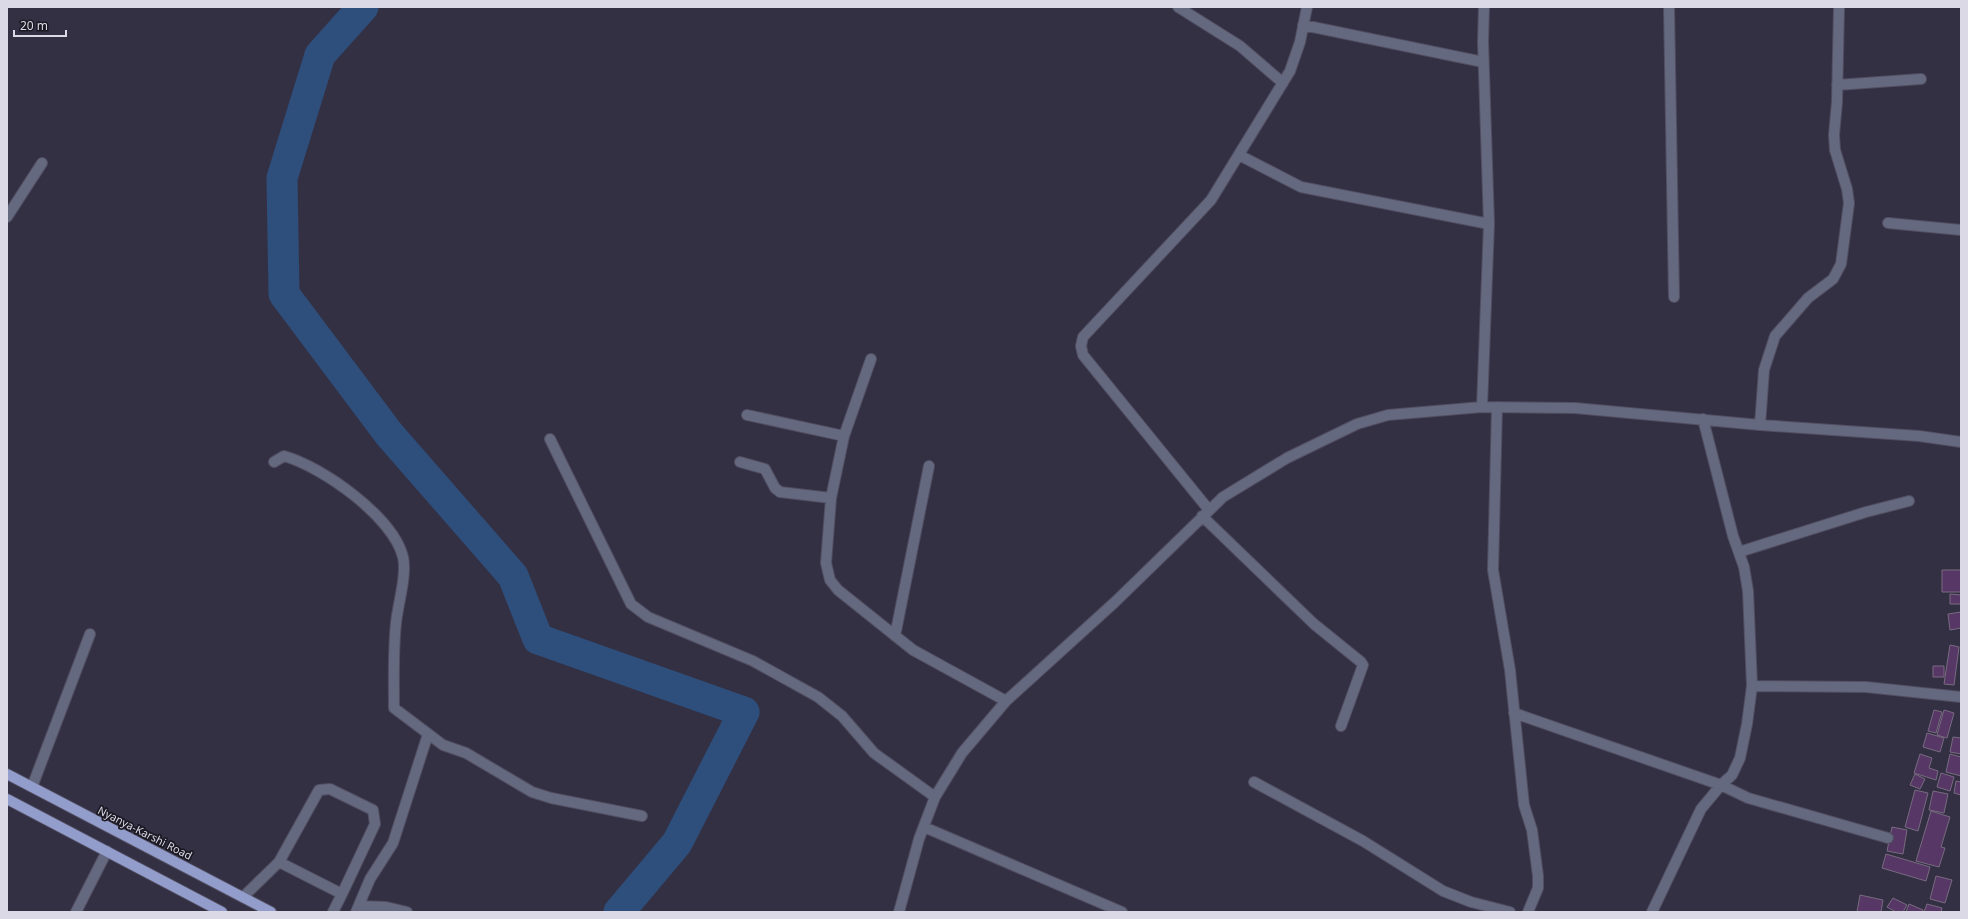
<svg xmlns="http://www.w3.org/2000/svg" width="1968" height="919" viewBox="0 0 1968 919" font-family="'Noto Sans',sans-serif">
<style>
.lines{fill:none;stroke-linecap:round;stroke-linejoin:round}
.river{stroke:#2e4f7b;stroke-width:31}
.building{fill:#563765;stroke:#786b80}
.service-casing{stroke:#524e61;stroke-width:12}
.minor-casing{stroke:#524e61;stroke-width:12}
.primary-casing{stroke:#524e61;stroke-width:12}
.service{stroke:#646980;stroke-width:10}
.minor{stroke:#646980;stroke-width:10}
.primary{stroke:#939dcc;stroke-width:10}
.labels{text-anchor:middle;stroke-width:3.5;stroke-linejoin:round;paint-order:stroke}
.street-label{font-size:11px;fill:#dcd9e6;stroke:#1b1923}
</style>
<rect width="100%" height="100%" fill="#343044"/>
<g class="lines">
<!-- river -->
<path class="river" d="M 363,7 L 320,55 L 282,178 L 284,294 L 389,434 L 513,576 L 538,639 L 744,712 L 677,843 L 619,912"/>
</g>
<!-- building -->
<path class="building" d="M 1942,570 L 1961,570 L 1961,592 L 1942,592 Z
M 1950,594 L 1961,595 L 1961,604 L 1950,604 Z
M 1961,612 L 1961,628 L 1950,630 L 1948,614 Z
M 1950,645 L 1959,647 L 1954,685 L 1944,684 Z
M 1933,666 L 1944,666 L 1944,677 L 1933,677 Z
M 1934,710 L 1942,712 L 1936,733 L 1928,731 Z
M 1944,710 L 1954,713 L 1947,738 L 1937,735 Z
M 1927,733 L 1944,738 L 1940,752 L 1923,747 Z
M 1953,737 L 1961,738 L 1961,754 L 1950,752 Z
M 1920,754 L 1932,758 L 1929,768 L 1938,771 L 1936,780 L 1914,773 Z
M 1950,754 L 1961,757 L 1961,776 L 1946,772 Z
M 1941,773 L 1954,777 L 1950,791 L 1937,787 Z
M 1915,774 L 1925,779 L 1920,789 L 1910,785 Z
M 1956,781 L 1961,782 L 1961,795 L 1954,793 Z
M 1915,790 L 1928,793 L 1918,831 L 1905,827 Z
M 1933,791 L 1948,794 L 1944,813 L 1929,810 Z
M 1931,811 L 1950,817 L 1941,847 L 1945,848 L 1939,867 L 1916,861 Z
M 1892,827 L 1907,830 L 1903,854 L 1887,851 Z
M 1886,854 L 1930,867 L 1926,881 L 1882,868 Z
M 1936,876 L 1952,880 L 1945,903 L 1930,899 Z
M 1860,895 L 1883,900 L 1881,912 L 1857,912 Z
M 1893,898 L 1907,905 L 1903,912 L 1896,912 L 1887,907 Z
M 1909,904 L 1923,910 L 1922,912 L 1906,912 Z
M 1927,904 L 1942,908 L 1941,912 L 1924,912 Z"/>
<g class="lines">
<defs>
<path id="service" d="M 32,787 L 90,634
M 279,862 L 319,790 L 330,789 L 373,810 L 375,824 L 342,894
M 243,897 L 279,862 L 342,894 L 333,912"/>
<path id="minor" d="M 1178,7 L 1240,46 L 1283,83
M 1669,7 L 1674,297
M 1303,25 L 1483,62
M 1837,85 L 1921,79
M 1239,155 L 1301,187 L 1489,224
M 7,217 L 42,163
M 1888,223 L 1961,230
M 871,359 L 844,436 L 831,498 L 826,563 L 830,580 L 838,590 L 913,650 L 1006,701
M 1482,407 L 1489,224 L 1483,42 L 1484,7
M 1497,407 L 1493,570 L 1510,670 L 1524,805 L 1532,830 L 1538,876 L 1538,888 L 1528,912
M 747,415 L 844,436
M 1760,425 L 1764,370 L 1775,336 L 1808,298 L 1833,279 L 1841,264 L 1849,203 L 1847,189 L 1835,150 L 1834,135 L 1837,102 L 1839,7
M 550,439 L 631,604 L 648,617 L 753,661 L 818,697 L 842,716 L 874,753 L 935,797
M 274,462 L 284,456 C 323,467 393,517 403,557 C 407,576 398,603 396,623 C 393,651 394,680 394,708 L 443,745 L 466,753 L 532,792 L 551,798 L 642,816
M 740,462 L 765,469 L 775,488 L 780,492 L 831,498
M 1209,510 L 1083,355 L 1081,346 L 1083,337 L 1211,200 L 1290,71 L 1300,42 L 1307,7
M 1202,516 L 1314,624 L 1361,662 L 1363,665 L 1341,726
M 1739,552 L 1866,512 L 1909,501
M 895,636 L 929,466
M 1752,686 L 1866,687 L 1961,697
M 1514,713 L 1721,785 L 1748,798 L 1888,838
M 1254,782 L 1363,841 L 1443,891 L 1471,902 L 1510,912
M 924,827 L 1122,912
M 360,906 L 386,907 L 407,912
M 76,912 L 107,851
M 356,912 L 370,879 L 393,843 L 428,734
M 899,912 L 919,839 L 935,797 L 962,753 L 1006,701 L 1115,602 L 1223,497 L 1287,458 L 1357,424 L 1388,415 L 1482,407 L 1575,408 L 1760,425 L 1919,436 L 1961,442
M 1652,912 L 1701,809 L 1721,785 L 1732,775 L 1740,758 L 1747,724 L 1752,686 L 1748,591 L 1744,567 L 1733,536 L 1703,419"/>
<path id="primary" d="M 7,774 L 271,912
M 7,799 L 222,912"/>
</defs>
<!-- service casing -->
<use href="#service" class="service-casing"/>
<!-- minor casing -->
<use href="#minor" class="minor-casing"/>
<!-- primary casing -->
<use href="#primary" class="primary-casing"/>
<!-- service -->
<use href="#service" class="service"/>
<!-- minor -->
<use href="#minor" class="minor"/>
<!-- primary -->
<use href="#primary" class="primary"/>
</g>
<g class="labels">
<!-- street labels -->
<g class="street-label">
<text transform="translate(145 833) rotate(27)" y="4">Nyanya-Karshi Road</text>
</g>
</g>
<!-- border -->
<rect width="1968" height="919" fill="none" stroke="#dcd9e6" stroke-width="16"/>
<!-- scale -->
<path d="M14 30v6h52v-6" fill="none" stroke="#dcd9e6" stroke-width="2"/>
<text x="20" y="30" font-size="12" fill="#dcd9e6" stroke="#1b1923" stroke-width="3" paint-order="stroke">20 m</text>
</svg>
